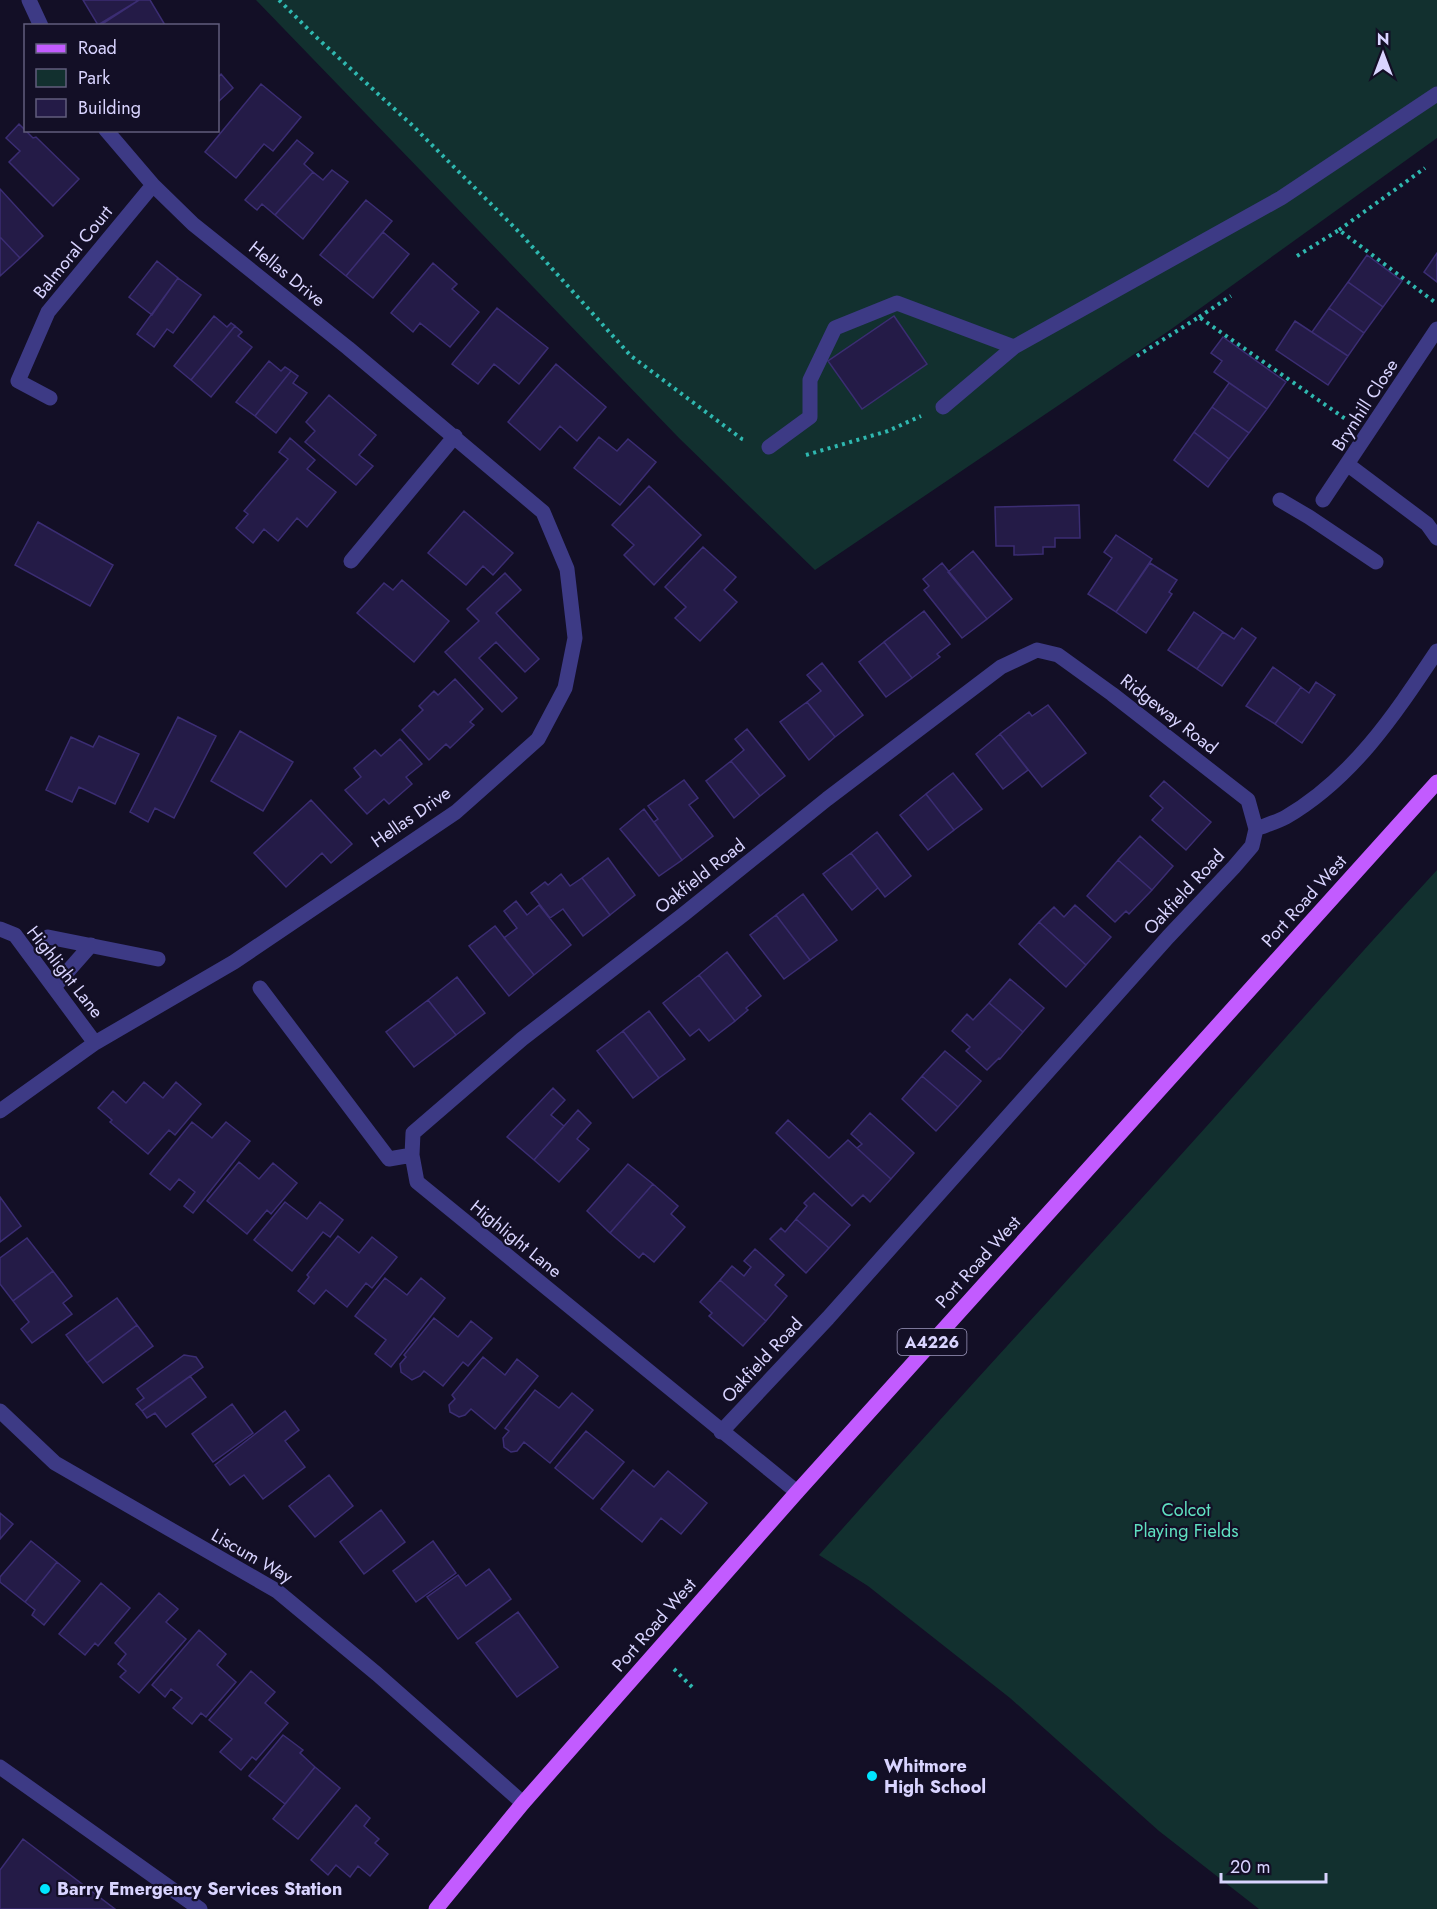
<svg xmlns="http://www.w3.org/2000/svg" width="1437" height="1909" viewBox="0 0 1437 1909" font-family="Jost,sans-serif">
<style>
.green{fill:#12302f}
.building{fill:#241b47;stroke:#3b2d73;stroke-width:1.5}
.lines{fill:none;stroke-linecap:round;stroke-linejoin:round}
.path{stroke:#2fb8b0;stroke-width:4;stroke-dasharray:3 4.5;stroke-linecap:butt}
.lane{stroke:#3d3a85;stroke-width:15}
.street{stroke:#3d3a85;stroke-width:15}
.primary{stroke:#c25bff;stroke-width:15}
.poi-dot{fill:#00e5ff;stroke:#130f26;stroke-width:2}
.labels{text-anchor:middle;stroke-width:4.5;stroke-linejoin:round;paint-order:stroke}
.shield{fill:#130f26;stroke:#9e99be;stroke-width:1.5}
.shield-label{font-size:16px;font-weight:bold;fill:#d9d4ff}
.street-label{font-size:18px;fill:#d9d4ff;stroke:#130f26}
.park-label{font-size:18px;fill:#5fe0c0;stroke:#130f26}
.poi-label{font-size:18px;font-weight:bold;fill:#d9d4ff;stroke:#130f26;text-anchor:start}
</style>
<rect width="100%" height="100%" fill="#130f26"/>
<!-- green -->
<path class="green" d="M 256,0 L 1437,0 L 1437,138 L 1170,330 L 815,570 L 679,438 Z
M 1437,870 L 1437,1909 L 1259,1909 L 1159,1831 L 1010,1698 L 868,1586 L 819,1555 C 929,1431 1041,1309 1152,1187 C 1247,1082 1341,974 1437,870 Z"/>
<!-- building -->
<path class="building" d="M 83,0 L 139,0 L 98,25 Z
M 139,0 L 150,0 L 165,25 L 99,26 Z
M 221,74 L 233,88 L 218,102 L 218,77 Z
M 261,84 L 301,117 L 273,151 L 264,144 L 236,178 L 205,152 Z
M 19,124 L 33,138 L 36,137 L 79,179 L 53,206 L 9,162 L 20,151 L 6,138 Z
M 297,140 L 313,153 L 304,164 L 313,172 L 275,215 L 262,204 L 257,210 L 245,200 Z
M 332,170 L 348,182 L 303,239 L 275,215 L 313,172 L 323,180 Z
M 0,189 L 43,236 L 20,258 L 0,237 Z
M 366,200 L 392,221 L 346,276 L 320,255 Z
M 383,232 L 409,254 L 373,298 L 346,276 Z
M 0,237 L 20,258 L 0,276 Z
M 1437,253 L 1437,282 L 1424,272 Z
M 1367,255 L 1402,281 L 1383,307 L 1348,282 Z
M 157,261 L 178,278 L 152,315 L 129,297 Z
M 433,263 L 457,284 L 452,289 L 479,312 L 450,347 L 420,323 L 413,332 L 391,313 Z
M 178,278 L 201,295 L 173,333 L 167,329 L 154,347 L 137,334 Z
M 1348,282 L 1383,307 L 1364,333 L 1329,308 Z
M 497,308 L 548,348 L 519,384 L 494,364 L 478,384 L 452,364 Z
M 1329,308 L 1364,333 L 1348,356 L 1312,332 Z
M 214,316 L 227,327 L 231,323 L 235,326 L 191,380 L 174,366 Z
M 894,316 L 927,364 L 862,409 L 828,361 Z
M 1295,321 L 1348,356 L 1328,385 L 1276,350 Z
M 235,326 L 242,332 L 238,336 L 252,347 L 211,397 L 191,380 Z
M 1223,337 L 1286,382 L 1267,409 L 1214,372 L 1222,361 L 1211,353 Z
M 269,361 L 281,371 L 285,367 L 291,371 L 255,416 L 236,402 Z
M 556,364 L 606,407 L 577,441 L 560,426 L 540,450 L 508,422 Z
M 291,371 L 298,376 L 293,383 L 307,393 L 276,433 L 255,416 Z
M 1229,383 L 1267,409 L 1249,433 L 1212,407 Z
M 329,395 L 376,435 L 359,455 L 373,466 L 356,485 L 305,442 L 315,431 L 306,422 Z
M 1212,407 L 1249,433 L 1229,459 L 1194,432 Z
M 1194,432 L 1229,459 L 1208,487 L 1174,460 Z
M 599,437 L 617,451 L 628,439 L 656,462 L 620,505 L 574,468 Z
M 290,438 L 315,460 L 307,469 L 336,492 L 307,527 L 297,518 L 278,541 L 264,529 L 253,543 L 236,528 L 248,514 L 244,511 L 288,459 L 279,452 Z
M 649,486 L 701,535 L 654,585 L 624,555 L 634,545 L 612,525 Z
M 1079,505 L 1080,538 L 1055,538 L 1055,547 L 1043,547 L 1043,554 L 1014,555 L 1014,546 L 996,546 L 995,507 Z
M 464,511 L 513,553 L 493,575 L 483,566 L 466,585 L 428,553 Z
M 38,522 L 113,565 L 90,606 L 15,565 Z
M 1116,535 L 1152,559 L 1116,612 L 1088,594 L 1112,558 L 1104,552 Z
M 703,547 L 736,577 L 724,590 L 737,602 L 700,641 L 675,618 L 686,607 L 665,587 Z
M 973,551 L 1012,599 L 987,619 L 948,572 Z
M 942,563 L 987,619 L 962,638 L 924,590 L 929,586 L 923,579 Z
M 1150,563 L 1177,580 L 1169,592 L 1172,594 L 1146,633 L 1116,612 Z
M 505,573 L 521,590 L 496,613 L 539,659 L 525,672 L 496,642 L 479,658 L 517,698 L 502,712 L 445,652 L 479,621 L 467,609 Z
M 402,580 L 449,621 L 414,662 L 357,613 L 384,583 L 393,590 Z
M 924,611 L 950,644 L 937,654 L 940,657 L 912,678 L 884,642 Z
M 1194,612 L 1223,632 L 1197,669 L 1168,650 Z
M 1242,628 L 1256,638 L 1222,686 L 1197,669 L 1223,632 L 1234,639 Z
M 884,642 L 912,678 L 886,697 L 859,662 Z
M 822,663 L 863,715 L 835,737 L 807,702 L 821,691 L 807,675 Z
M 1273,667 L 1301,687 L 1275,724 L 1246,706 Z
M 455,679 L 483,709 L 470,722 L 474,725 L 450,748 L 446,744 L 429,760 L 402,730 L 423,710 L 419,706 L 434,691 L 438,695 Z
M 1316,682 L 1335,695 L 1302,743 L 1275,724 L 1301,687 L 1309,693 Z
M 807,702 L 835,737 L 809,760 L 780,722 Z
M 1048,705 L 1086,753 L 1042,787 L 1000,734 L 1029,712 L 1032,716 Z
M 178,717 L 216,736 L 174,818 L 155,808 L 148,822 L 130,812 Z
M 747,729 L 785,776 L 760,796 L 731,761 L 744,750 L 735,739 Z
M 240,731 L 293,762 L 263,811 L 211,781 Z
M 1000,734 L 1028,770 L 1003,789 L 976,754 Z
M 99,736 L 139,754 L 115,804 L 79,787 L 72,802 L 46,790 L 71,737 L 93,747 Z
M 400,739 L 422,764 L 406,777 L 412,784 L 389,804 L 384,799 L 367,814 L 345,790 L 361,777 L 354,768 L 375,750 L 381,756 Z
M 731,761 L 760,796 L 734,818 L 706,781 Z
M 953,773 L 982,809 L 954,830 L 926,794 Z
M 684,780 L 698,798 L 689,805 L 713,836 L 682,860 L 654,822 L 658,819 L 648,806 Z
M 1164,781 L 1211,822 L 1186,850 L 1152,820 L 1163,808 L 1150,796 Z
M 926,794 L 954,830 L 928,850 L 900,815 Z
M 311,800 L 352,844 L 331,863 L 322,853 L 286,887 L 254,853 Z
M 644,809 L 682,860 L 659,876 L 620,829 Z
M 877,832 L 911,876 L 885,897 L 851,853 Z
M 1140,836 L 1173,866 L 1152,890 L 1118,860 Z
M 851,853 L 878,888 L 852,910 L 823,874 Z
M 608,858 L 635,895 L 610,915 L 582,878 Z
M 1118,860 L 1152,890 L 1129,914 L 1126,911 L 1115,922 L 1087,896 Z
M 561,874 L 570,886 L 582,878 L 610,915 L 583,936 L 563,909 L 550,918 L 531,893 L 545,882 L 548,885 Z
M 803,894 L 837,940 L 810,960 L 776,915 Z
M 516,901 L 527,915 L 539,905 L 571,945 L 534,975 L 504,938 L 517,928 L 504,911 Z
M 1075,905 L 1111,937 L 1086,965 L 1039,922 L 1054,907 L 1064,917 Z
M 776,915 L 810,960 L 784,979 L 750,935 Z
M 1039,922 L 1086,965 L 1066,987 L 1019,944 Z
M 495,926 L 534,975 L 509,996 L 469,946 Z
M 727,952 L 761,996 L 746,1008 L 748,1010 L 735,1021 L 699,975 Z
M 699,975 L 735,1021 L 709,1041 L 699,1029 L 690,1036 L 663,1003 Z
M 457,977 L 485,1013 L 456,1035 L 428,1000 Z
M 1010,979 L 1044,1008 L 1023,1032 L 989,1003 Z
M 428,1000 L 456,1035 L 414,1067 L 386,1032 Z
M 989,1003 L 1023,1032 L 1000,1059 L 999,1058 L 987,1070 L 966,1051 L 970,1047 L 952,1031 L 967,1014 L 973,1020 Z
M 649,1011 L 685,1059 L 659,1078 L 623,1031 Z
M 623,1031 L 659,1078 L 633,1098 L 597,1051 Z
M 945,1051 L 981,1081 L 958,1107 L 922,1076 Z
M 922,1076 L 958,1107 L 936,1131 L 902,1099 Z
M 144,1082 L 163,1098 L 176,1082 L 201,1104 L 175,1135 L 169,1130 L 148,1154 L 110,1122 L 112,1120 L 98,1108 L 113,1091 L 126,1103 Z
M 553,1088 L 565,1100 L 551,1115 L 564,1126 L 534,1160 L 507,1137 Z
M 578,1110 L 591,1123 L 577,1139 L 589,1149 L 559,1182 L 534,1160 Z
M 870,1113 L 914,1153 L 891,1179 L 857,1148 L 862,1144 L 851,1134 Z
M 788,1120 L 829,1158 L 848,1140 L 891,1179 L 870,1202 L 863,1195 L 852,1206 L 776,1133 Z
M 192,1122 L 212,1138 L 226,1122 L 250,1141 L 193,1213 L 184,1206 L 195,1192 L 179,1179 L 170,1190 L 150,1174 Z
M 239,1162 L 259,1179 L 273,1163 L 297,1183 L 271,1214 L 267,1210 L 247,1234 L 207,1201 Z
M 628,1164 L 653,1184 L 610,1233 L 587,1211 Z
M 653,1184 L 678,1206 L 671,1214 L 685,1227 L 654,1262 L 643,1253 L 639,1258 L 610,1233 Z
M 814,1193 L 850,1225 L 829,1248 L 796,1219 L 807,1206 L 804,1203 Z
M 0,1197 L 21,1226 L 0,1242 Z
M 285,1202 L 307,1219 L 320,1202 L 343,1220 L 330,1237 L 323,1232 L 292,1271 L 254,1240 Z
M 796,1219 L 829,1248 L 806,1273 L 770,1239 L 781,1228 L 785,1232 Z
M 338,1236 L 359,1253 L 372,1237 L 397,1257 L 372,1288 L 366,1283 L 347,1307 L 326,1290 L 314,1304 L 298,1291 L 309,1277 L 307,1275 Z
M 27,1238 L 53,1271 L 13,1301 L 0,1284 L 0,1258 Z
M 755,1249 L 784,1275 L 775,1285 L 787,1296 L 766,1321 L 720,1280 L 732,1266 L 744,1276 L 751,1267 L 744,1261 Z
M 53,1271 L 72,1296 L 63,1303 L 72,1314 L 32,1343 L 21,1329 L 29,1322 L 13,1301 Z
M 385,1278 L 407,1295 L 421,1278 L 445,1298 L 391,1367 L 375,1354 L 386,1340 L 355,1316 Z
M 720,1280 L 766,1321 L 743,1346 L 709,1316 L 712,1313 L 700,1302 Z
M 117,1298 L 137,1325 L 87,1363 L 66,1335 Z
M 434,1318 L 458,1337 L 471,1321 L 492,1338 L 468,1366 L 463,1362 L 443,1386 L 424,1371 L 420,1376 L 412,1380 L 401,1372 L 400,1364 L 406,1357 L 404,1355 Z
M 137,1325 L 153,1346 L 103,1383 L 87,1363 Z
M 184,1355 L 196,1357 L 203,1367 L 142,1411 L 136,1404 L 144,1398 L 137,1389 Z
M 483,1357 L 505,1375 L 517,1359 L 538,1376 L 495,1429 L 471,1409 L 465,1415 L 459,1417 L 450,1412 L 449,1405 L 455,1399 L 452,1395 Z
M 190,1376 L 206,1397 L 166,1427 L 155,1413 L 147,1418 L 142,1411 Z
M 535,1390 L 559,1408 L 572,1393 L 593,1410 L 550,1463 L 524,1442 L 517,1451 L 511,1452 L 504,1447 L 503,1438 L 509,1431 L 505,1428 Z
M 232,1404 L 253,1433 L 213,1462 L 192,1434 Z
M 285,1411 L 299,1430 L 285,1441 L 305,1467 L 263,1499 L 244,1475 L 230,1485 L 215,1465 Z
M 586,1431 L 624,1462 L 593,1499 L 555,1468 Z
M 633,1470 L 654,1487 L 668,1471 L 707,1503 L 681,1534 L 661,1518 L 642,1542 L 601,1509 Z
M 329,1475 L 353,1506 L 315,1537 L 289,1506 Z
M 381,1510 L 405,1542 L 364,1574 L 340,1542 Z
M 0,1513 L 13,1524 L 0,1539 Z
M 31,1541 L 57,1562 L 25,1602 L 0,1582 L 0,1577 Z
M 433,1541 L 456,1573 L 416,1602 L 393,1571 Z
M 57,1562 L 80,1581 L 44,1625 L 32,1615 L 35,1610 L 25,1602 Z
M 489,1569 L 511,1599 L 458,1639 L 427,1597 L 458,1575 L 466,1586 Z
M 101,1583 L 130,1608 L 98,1646 L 95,1643 L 85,1655 L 59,1634 Z
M 159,1593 L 178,1609 L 166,1622 L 186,1639 L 139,1693 L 120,1677 L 126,1671 L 118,1664 L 126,1654 L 115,1643 Z
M 518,1612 L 558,1667 L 517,1697 L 476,1643 Z
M 199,1630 L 226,1654 L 217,1665 L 236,1682 L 206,1717 L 201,1713 L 192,1724 L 173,1708 L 182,1698 L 171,1689 L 165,1697 L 152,1685 Z
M 251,1671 L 275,1692 L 265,1703 L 288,1723 L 256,1760 L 252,1757 L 241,1770 L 220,1752 L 232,1739 L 209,1720 Z
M 283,1735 L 303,1750 L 300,1753 L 315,1767 L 285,1804 L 249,1776 Z
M 315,1767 L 340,1788 L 298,1839 L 273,1819 Z
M 356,1805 L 370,1818 L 364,1826 L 379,1839 L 375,1843 L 388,1854 L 370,1876 L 358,1866 L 350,1877 L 336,1865 L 328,1875 L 311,1860 Z
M 23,1839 L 115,1909 L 0,1909 L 0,1870 Z"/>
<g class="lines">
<!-- path -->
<path class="path" d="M 279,0 L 315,36 L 413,126 L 519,232 L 631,356 L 742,439 L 747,441
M 1339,230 L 1425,168
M 1297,256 L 1339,230 L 1436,303
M 1199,317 L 1231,296
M 1137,356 L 1199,317 L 1347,420
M 806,455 L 888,431 L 921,416
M 674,1669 L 692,1687"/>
<!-- lane -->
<path class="lane" d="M 943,407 L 1014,347 L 1281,198 L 1437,94
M 769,447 L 810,417 L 810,380 L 835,328 L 897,303 L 1014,347
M 1280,500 L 1309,517 L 1376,562
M 48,937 L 158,959
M 54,987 L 91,945
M 0,1767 L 200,1909"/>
<!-- street -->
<path class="street" d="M 29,0 L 41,26
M 1437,329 L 1347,464 L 1427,524 L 1437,538
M 50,398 L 18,381 L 48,312 L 153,185
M 1323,500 L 1347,464
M 351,561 L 455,436
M 1256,829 C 1266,825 1277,822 1286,817 C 1353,778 1395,714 1437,651
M 0,929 L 15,935 L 95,1043
M 260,988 L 389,1159 L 412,1155 L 417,1182 L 797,1492
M 0,1111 L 95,1043 L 234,962 L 456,812 L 538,739 L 565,688 L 575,638 L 567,569 L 543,512 L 348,348 L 193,224 L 153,185 L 106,130
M 412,1155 L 413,1133 L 522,1039 L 684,914 L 827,799 L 1001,667 L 1037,650 L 1058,655 L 1112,694 L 1248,800 L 1256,829
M 0,1411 L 55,1463 L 277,1591 L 377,1674 L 523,1803
M 721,1432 L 828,1318 L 1168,937 L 1234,867 L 1252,846 L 1256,829"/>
<!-- primary -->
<path class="primary" d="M 436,1909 L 523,1803 L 797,1492 L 1437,782"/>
</g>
<!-- markers -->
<g class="poi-dot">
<circle cx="872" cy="1776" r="6"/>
<circle cx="45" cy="1889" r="6"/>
</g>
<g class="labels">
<!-- shield labels -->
<rect class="shield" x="897.5" y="1329" width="69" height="26" rx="4.5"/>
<g class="shield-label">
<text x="932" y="1348">A4226</text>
</g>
<!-- street labels -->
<g class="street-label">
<text transform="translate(73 252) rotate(-51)" y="6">Balmoral Court</text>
<text transform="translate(287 274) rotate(39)" y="6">Hellas Drive</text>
<text transform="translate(1365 405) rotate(-57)" y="6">Brynhill Close</text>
<text transform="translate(1169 714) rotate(38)" y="6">Ridgeway Road</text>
<text transform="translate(411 817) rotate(-35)" y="6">Hellas Drive</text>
<text transform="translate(700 876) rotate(-38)" y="6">Oakfield Road</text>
<text transform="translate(1184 892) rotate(-47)" y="6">Oakfield Road</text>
<text transform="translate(1304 901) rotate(-48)" y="6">Port Road West</text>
<text transform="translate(65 972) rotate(52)" y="6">Highlight Lane</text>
<text transform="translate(516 1239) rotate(39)" y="6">Highlight Lane</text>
<text transform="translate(978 1262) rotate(-48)" y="6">Port Road West</text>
<text transform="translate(762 1360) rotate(-47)" y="6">Oakfield Road</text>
<text transform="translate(252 1556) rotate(30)" y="6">Liscum Way</text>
<text transform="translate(654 1625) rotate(-49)" y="6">Port Road West</text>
</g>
<!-- park labels -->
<g class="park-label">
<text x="1186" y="1516">Colcot<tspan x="1186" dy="21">Playing Fields</tspan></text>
</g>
<!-- poi labels -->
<g class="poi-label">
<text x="884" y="1772">Whitmore<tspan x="884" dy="21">High School</tspan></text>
<text x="57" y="1895">Barry Emergency Services Station</text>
</g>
</g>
<!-- legend -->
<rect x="24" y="24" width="195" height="108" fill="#130f26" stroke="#625e7d" stroke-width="1.5"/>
<rect x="36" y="44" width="30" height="9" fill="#c25bff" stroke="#625e7d" stroke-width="1.5"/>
<text x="78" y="54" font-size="18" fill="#d9d4ff">Road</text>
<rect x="36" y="69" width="30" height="18" fill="#12302f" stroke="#625e7d" stroke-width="1.5"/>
<text x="78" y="84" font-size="18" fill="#d9d4ff">Park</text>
<rect x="36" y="99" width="30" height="18" fill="#241b47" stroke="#625e7d" stroke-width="1.5"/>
<text x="78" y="114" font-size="18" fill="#d9d4ff">Building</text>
<!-- north arrow -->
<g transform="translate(1383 54)" stroke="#130f26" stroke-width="4.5" paint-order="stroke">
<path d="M0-4.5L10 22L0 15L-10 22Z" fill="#d9d4ff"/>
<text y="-9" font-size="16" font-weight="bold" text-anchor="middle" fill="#d9d4ff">N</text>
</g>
<!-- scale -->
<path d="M1221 1873v9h105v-9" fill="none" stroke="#d9d4ff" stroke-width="3"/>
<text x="1230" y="1873" font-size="18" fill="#d9d4ff" stroke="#130f26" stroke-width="4.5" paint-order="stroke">20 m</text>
</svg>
